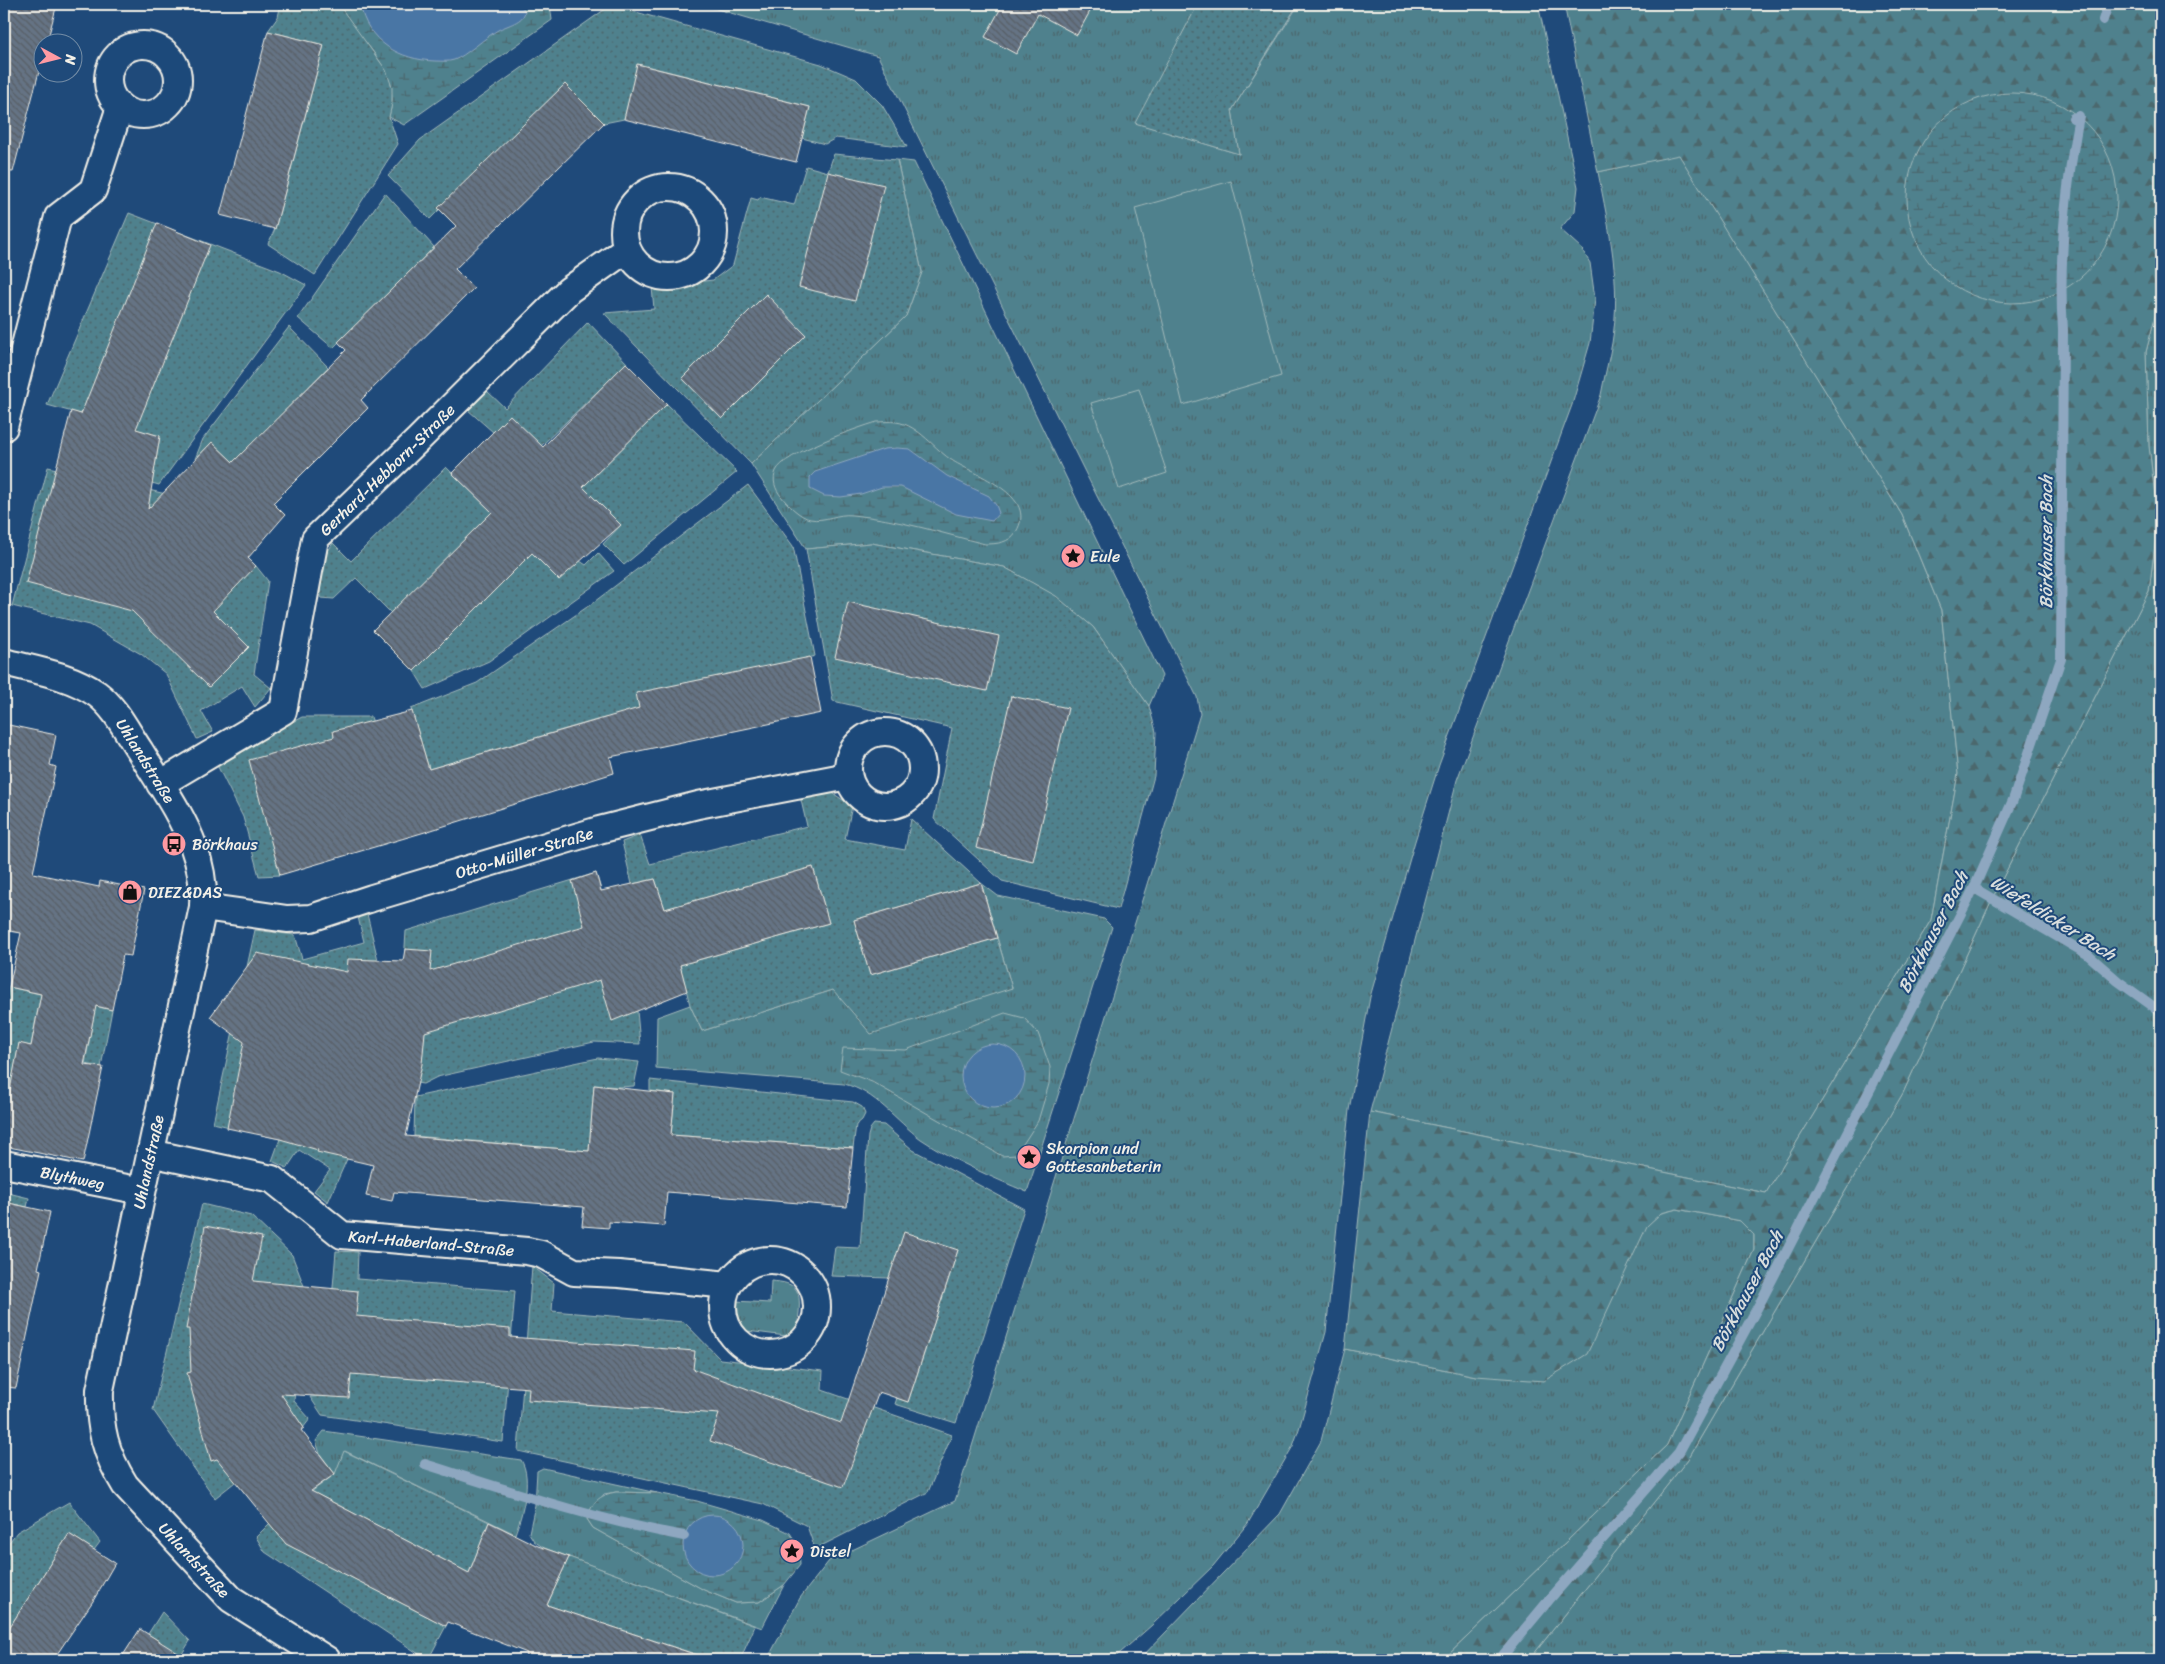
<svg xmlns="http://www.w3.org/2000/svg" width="2165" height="1664" viewBox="0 0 2165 1664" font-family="Sriracha,sans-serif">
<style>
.grass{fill:url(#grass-tufts);stroke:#a2b9ba}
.forest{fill:url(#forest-firs);stroke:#a2b9ba}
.wetland{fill:url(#wetland-marsh);stroke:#a2b9ba}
.garden{fill:url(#garden-dots);stroke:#a2b9ba}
.pitch{fill:#4f818d;stroke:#a2b9ba}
.water{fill:#4a76a5;stroke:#8ea7c0}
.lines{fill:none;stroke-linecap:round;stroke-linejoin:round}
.stream{stroke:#8ea7c0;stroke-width:10}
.building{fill:url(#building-back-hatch);stroke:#f4f1e8}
.street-casing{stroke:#f4f1e8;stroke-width:30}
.street{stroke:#1f4a7a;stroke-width:26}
.labels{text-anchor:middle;stroke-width:4;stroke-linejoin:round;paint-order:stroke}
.street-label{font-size:16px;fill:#f4f1e8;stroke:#1f4a7a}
.poi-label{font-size:16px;fill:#f4f1e8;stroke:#1f4a7a;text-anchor:start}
.water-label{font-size:18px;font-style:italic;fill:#dadfde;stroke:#1f4a7a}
</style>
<defs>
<pattern id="grass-tufts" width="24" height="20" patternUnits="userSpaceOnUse" patternTransform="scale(1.25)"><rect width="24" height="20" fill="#4f818d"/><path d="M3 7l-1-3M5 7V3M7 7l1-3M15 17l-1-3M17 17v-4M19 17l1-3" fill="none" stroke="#4c676d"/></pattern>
<pattern id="forest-firs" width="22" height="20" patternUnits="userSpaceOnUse" patternTransform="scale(1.25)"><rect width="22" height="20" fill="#4f818d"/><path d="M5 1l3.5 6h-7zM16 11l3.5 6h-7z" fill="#4c676d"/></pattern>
<pattern id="wetland-marsh" width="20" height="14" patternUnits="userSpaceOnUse" patternTransform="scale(1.25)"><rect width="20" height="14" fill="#4f818d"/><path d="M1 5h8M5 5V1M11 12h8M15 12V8" fill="none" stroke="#4c676d"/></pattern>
<pattern id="garden-dots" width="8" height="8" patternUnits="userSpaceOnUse" patternTransform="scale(1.25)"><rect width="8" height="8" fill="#4f818d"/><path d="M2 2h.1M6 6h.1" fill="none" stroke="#4c676d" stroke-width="1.8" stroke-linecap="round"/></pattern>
<pattern id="building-back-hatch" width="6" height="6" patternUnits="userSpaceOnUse" patternTransform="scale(1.25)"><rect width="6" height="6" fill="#657384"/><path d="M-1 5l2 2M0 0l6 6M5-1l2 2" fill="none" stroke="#575e65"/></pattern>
</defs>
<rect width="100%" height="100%" fill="#1f4a7a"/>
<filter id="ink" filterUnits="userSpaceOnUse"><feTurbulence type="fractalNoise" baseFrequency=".02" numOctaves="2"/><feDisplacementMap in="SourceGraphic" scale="10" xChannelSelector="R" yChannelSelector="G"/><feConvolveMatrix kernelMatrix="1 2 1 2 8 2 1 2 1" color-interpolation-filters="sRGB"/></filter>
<g filter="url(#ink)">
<!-- grass -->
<path class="grass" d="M 700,4 L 1198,4 L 1136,123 L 1239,154 L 1232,110 L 1299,4 L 1538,4 L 1578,187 L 1575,211 L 1560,229 L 1581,248 L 1590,263 L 1595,299 L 1590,343 L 1572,405 L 1439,765 L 1415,841 L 1370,997 L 1349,1110 L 1326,1332 L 1299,1429 L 1293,1446 L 1248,1523 L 1213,1566 L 1152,1625 L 1112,1660 L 767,1660 L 800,1598 L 829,1561 L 955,1501 L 1200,714 L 1197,697 L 878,56 Z
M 1679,154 L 1902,515 L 1941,610 L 1958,774 L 1931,920 L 1766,1193 L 1370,1112 L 1457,780 L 1601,395 C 1604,378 1609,360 1612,343 C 1622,285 1609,228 1598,172 Z
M 897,160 L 914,162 L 1162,676 L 1149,706 L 1093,627 L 1055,596 L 1004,567 L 871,543 L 806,549 L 751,464 L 906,316 L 922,272 Z
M 2161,305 L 2161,1660 L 1529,1660 L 1688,1459 L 1903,1093 L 1993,897 L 2149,591 L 2158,521 L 2149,446 L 2146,352 L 2155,317 Z
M 981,883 L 998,896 L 1104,919 L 1112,927 L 1027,1192 C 991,1177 954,1161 921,1139 C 896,1121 875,1091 844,1084 L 656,1068 L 657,1017 L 690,1005 L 702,1031 L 833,990 L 1012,988 Z
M 1677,1209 L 1740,1221 L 1754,1235 L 1754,1250 L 1667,1445 L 1443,1660 L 1139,1660 L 1280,1514 L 1321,1441 L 1345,1349 L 1476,1376 L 1661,1213 Z
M 771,1281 C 796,1283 801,1288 799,1313 C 798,1319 798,1326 795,1332 L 786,1336 L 747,1331 L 728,1309 L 735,1301 L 770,1303 Z
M 324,1431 L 521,1460 C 533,1479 522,1515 515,1534 L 345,1451 L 335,1474 L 320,1454 L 316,1441 Z
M 543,1468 L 657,1493 L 616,1492 L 604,1494 L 587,1519 L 593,1528 L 704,1590 L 736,1603 L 759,1602 L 784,1585 L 762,1628 L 544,1548 L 534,1541 L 529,1533 L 535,1505 L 537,1471 Z"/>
<!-- forest -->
<path class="forest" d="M 1564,4 L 2161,4 L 2161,305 L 2155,317 L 2146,352 L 2149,446 L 2158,521 L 2149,591 L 1993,897 L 1903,1093 L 1688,1459 L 1529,1660 L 1443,1660 L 1667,1445 L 1754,1250 L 1754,1235 L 1740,1221 L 1677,1209 L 1661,1213 L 1647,1226 L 1587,1354 L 1544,1381 L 1476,1376 L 1345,1349 L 1370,1112 L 1766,1193 L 1931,920 L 1958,774 L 1941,610 L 1902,515 L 1679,155 L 1598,172 Z"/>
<!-- wetland -->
<path class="wetland" d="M 340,4 L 550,4 L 552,20 L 404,125 L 389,117 C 404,66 357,44 340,4 Z
M1907 198a105 105 0 1 1 210 0a105 105 0 1 1-210 0Z
M 877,422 C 883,422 890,421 896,422 C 919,425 935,450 953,461 C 975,475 1039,495 1016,532 C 1009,543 997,544 985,544 C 941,533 897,519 852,515 C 838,513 825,522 810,519 C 800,517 787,504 781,496 C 775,489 772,480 776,471 C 784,453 857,428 877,422 Z
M 1005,1013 L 1024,1018 L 1038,1033 L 1050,1067 L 1049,1084 L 1038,1121 L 1016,1155 L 1002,1156 L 872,1082 L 840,1070 L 843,1048 L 906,1050 Z
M 616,1492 L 657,1493 L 697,1501 L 763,1520 L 790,1533 L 799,1547 L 800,1565 L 784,1585 L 759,1602 L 736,1603 L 704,1590 L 593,1528 L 587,1519 C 592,1502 599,1495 616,1492 Z"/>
<!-- garden -->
<path class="garden" d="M 281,4 L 323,4 L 341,8 L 386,70 L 392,87 L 392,104 L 389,117 L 398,144 L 315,275 L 268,244 L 275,229 L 324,45 L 268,31 L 278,17 Z
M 1198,4 L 1298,4 L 1232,110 L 1239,154 L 1135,123 Z
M 611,5 L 821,64 L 856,79 L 882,105 L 907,147 L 836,138 L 825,144 L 802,138 L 810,107 L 638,64 L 624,119 L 604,123 L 565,84 L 430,219 L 388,176 L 420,140 Z
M 834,154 L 897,160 L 922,272 L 906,316 L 751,464 L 604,313 L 654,309 L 652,287 L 713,280 L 733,265 L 751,198 L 758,200 L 760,197 L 794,205 L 806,166 L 828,172 Z
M 385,193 L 434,247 L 333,348 L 298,318 Z
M 129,213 L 280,271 L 306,285 L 159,485 L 152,483 L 160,436 L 47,405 Z
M 588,322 L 627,363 L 541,446 L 510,415 L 493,432 L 468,410 L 487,391 L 505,408 Z
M 289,327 L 328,367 L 234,463 L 212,442 L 195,459 L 203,439 Z
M 667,404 L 737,472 L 624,565 L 603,544 L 621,525 L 583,487 Z
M 48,467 L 166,494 L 256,566 L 268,581 L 254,674 L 271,688 L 255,707 L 242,686 L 201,711 L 213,732 L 197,739 L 166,674 L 141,654 L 90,625 L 12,606 Z
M 446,467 L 492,512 L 391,613 L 356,578 L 334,599 L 321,598 L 319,566 L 333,543 L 351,561 Z
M 748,485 L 793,546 L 815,656 L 640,712 L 600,719 L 429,769 L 411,709 L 477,683 L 590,605 Z
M 871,543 L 1004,567 L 1056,596 L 1093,627 L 1149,706 L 1156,732 L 1154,776 L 1118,909 L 1002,881 L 934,819 L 952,728 L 833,701 L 806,549 Z
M 532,553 L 580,561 L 586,565 L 598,553 L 614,571 L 489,661 L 425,689 L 414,671 Z
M 302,717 L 371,717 L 373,723 L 280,875 L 259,876 L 243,817 L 216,763 Z
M 831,792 L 852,806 L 845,839 L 905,850 L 911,819 L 981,883 L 854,920 L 870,975 L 997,938 L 1012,988 L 871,1034 L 833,990 L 702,1031 L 690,1005 L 680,965 L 829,923 L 813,867 L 665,909 L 655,879 L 632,884 L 622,842 L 640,835 L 650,864 L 807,826 L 800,796 Z
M 596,873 L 637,1011 L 640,1044 L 594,1042 L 437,1077 L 423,1084 L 378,1077 L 398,1057 L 406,931 Z
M 367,914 L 378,960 L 371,1057 L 347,1159 L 328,1202 L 314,1191 L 330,1170 L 299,1150 L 287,1168 L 272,1161 L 280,1139 L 213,1123 L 255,930 L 295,935 L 302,959 L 364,942 L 358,917 Z
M 9,987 L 112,1010 L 101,1067 L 85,1064 L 94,1013 L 39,1003 L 31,1046 L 19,1044 L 12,1081 L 12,1123 L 4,1121 L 4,1011 Z
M 598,1058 L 639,1062 L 634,1086 L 620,1087 L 594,1085 L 589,1151 L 414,1136 L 415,1097 Z
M 650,1080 L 853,1102 L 862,1107 L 865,1114 L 862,1120 L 856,1125 L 853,1148 L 671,1135 L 675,1094 L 650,1091 Z
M 874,1124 L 884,1125 L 913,1150 L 1024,1209 L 956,1423 L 895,1404 L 897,1398 L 908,1402 L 958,1250 L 889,1278 L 831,1276 L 835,1247 L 860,1248 L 868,1136 L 870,1129 Z
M 4,1192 L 29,1198 L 27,1207 L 4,1202 Z
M 202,1204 L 251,1216 L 292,1255 L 304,1286 L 294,1401 L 310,1419 L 303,1428 L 215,1498 L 153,1410 Z
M 336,1251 L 358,1252 L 357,1279 L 515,1291 L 503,1442 L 322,1415 L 310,1397 L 324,1396 Z
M 532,1266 L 554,1283 L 552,1311 L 684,1322 L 720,1359 L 823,1371 L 822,1390 L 952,1435 L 928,1492 L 815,1549 L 807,1526 L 763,1504 L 518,1451 Z
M 344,1451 L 489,1522 L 469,1573 L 311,1491 L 285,1543 L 446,1626 L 428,1660 L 265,1552 L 256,1537 L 270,1523 L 335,1474 Z
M 69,1502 L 100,1542 L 94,1550 L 69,1534 L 4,1636 L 4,1549 L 17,1532 Z
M 569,1557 L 755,1626 L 740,1660 L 713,1660 L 547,1605 Z
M 162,1612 L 190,1641 L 178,1660 L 152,1660 L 162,1643 L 148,1634 Z"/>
<!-- pitch -->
<path class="pitch" d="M 1231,181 L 1281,376 L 1183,405 L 1135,208 Z
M 1139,389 L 1167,473 L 1119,489 L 1091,403 Z"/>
<!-- water -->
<path class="water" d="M 360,4 L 512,4 L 522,7 L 525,11 C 524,22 507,25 498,30 C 487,36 464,57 454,60 C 448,62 442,61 435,61 C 400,60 367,42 360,4 Z
M 897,448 L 910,449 L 947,476 L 989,496 L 996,505 L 999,513 L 992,521 L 956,514 L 901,487 L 882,487 L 861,494 L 841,497 L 824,496 L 810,489 L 810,477 L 815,472 L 884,449 Z
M961 1076a32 32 0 1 1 64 0a32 32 0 1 1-64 0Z
M683 1545a30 30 0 1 1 60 0a30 30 0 1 1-60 0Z"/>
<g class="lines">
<!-- stream -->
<path class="stream" d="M 2103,20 L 2108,4
M 1974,888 L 2087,954 L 2118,981 L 2161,1012
M 425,1464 C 510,1491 596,1520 684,1536
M 1499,1660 L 1549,1600 L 1679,1452 L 1761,1301 L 1974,888 L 2013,800 L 2061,659 L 2063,330 C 2058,259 2066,186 2079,116 L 2073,118"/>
</g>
<!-- building -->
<path class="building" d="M 4,4 L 57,4 L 47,42 L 42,42 L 42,60 L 13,172 L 4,171 Z
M 1003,4 L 1094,4 L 1077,35 L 1038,14 L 1016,54 L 985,37 Z
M 268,31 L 324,45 L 275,229 L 220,215 Z
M 637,64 L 810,107 L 796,162 L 624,119 Z
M 565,84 L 604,123 L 455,269 L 474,288 L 361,400 L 368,408 L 273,503 L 285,515 L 248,558 L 256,566 L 213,611 L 249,647 L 209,687 L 132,611 L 26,583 L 71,411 L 81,414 L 157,223 L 210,245 L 136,429 L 160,436 L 148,509 L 212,442 L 233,462 L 346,350 L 338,342 L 456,226 L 438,208 Z
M 828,172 L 884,185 L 855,301 L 799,287 Z
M 766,294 L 806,335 L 722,419 L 682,378 Z
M 626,363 L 667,404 L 583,487 L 621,525 L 559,580 L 532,553 L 414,671 L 373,630 L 492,512 L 452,473 L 510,415 L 543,447 Z
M 848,602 L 999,636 L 987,691 L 835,657 Z
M 810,657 L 821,713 L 610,757 L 614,773 L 425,832 L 280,875 L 249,760 L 334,737 L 333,731 L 412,711 L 429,769 L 639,708 L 636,693 Z
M 1011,696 L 1068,708 L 1033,861 L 976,848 Z
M 4,724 L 56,735 L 50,765 L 56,767 L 33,873 L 99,887 L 100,881 L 144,890 L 131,956 L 123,955 L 112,1010 L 96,1006 L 84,1065 L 103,1067 L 83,1162 L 4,1146 L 4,1121 L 19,1043 L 31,1046 L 41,994 L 9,987 L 21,933 L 4,930 Z
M 813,867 L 829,923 L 680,965 L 687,991 L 612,1021 L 600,980 L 425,1032 L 422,1064 L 406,1136 L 589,1151 L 594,1085 L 675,1094 L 671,1135 L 853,1148 L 847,1207 L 667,1192 L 664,1226 L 609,1222 L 609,1228 L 582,1226 L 584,1207 L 394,1192 L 392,1201 L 366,1196 L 373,1165 L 317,1152 L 318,1150 L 280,1139 L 227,1128 L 244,1042 L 210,1017 L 257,953 L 347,972 L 348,959 L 403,961 L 405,949 L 432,951 L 430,971 L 584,926 L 572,881 L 596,873 L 601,891 L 655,879 L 665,909 Z
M 981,883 L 997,938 L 870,975 L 854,920 Z
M 4,1202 L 50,1212 L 38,1269 L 41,1270 L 16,1388 L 4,1387 Z
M 205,1226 L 262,1237 L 253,1281 L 358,1291 L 356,1316 L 510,1329 L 510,1337 L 695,1351 L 693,1369 L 841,1423 L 904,1232 L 958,1250 L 908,1402 L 879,1392 L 843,1487 L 710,1441 L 719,1414 L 528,1400 L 529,1388 L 351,1374 L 349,1398 L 281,1394 L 304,1428 L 301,1430 L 335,1474 L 311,1491 L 469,1573 L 489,1522 L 538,1546 L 569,1557 L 547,1605 L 697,1655 L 697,1660 L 524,1660 L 527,1653 L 448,1622 L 446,1626 L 286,1544 L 217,1459 L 211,1461 L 187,1373 L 191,1372 L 189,1329 L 186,1329 Z
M 69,1534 L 115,1563 L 93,1601 L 53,1660 L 4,1660 L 4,1636 Z
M 140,1629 L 189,1660 L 120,1660 Z"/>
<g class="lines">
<defs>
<g id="street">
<circle cx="143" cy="80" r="35"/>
<circle cx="669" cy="232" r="45"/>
<path d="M 4,427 L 58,217 L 93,190 L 120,107"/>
<path id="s1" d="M 4,662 C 35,670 70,675 97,694 C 116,708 127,732 140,751 C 159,782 182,814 194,848 C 201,867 204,887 203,907 L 100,1390 C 99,1428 105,1453 125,1485 L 231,1599 L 327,1660"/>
<circle cx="885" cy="769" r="37"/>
<path id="s2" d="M 160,784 L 283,711 L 315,539 L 418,440 L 569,290 L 627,249"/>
<path id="s3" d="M 203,907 L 287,919 L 311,918 L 372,898 L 599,830 L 698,805 L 848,776"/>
<path id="s4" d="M 150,1153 L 272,1179 L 342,1235 L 527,1251 L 541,1254 L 574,1272 L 619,1274 L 728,1285"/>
<path id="s5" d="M 4,1164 L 142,1191"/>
<circle cx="770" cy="1307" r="47"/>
</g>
</defs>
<!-- street casing -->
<use href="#street" class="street-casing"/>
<!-- street -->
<use href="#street" class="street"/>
</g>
</g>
<!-- icons -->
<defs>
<symbol id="sight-disc" viewBox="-11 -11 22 22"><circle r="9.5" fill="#ff9aa2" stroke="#1f4a7a"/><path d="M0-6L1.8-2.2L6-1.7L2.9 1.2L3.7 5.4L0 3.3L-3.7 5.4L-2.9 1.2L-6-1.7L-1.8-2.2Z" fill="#111"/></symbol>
<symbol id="bus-disc" viewBox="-11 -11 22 22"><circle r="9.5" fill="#ff9aa2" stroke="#1f4a7a"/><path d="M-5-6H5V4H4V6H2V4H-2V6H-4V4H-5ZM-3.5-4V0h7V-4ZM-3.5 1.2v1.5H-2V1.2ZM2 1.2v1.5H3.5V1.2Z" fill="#111"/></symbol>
<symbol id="shop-disc" viewBox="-11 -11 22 22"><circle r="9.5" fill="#ff9aa2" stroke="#1f4a7a"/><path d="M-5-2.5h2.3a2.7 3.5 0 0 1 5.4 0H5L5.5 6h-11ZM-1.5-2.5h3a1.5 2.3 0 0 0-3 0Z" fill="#111"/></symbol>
</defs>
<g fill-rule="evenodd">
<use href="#sight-disc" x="1059" y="542" width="28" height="28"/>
<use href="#bus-disc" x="160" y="830" width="28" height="28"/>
<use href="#shop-disc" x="116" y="878" width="28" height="28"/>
<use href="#sight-disc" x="1015" y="1143" width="28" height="28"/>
<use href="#sight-disc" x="778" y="1537" width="28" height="28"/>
</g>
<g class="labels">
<!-- street labels -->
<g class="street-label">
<text dy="6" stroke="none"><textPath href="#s2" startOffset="418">Gerhard-Hebborn-Straße</textPath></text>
<text dy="6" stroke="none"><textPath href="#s1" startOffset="182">Uhlandstraße</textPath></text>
<text dy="6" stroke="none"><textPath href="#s3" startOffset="332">Otto-Müller-Straße</textPath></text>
<text transform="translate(148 1162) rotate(-78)" y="6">Uhlandstraße</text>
<text dy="6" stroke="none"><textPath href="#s5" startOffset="70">Blythweg</textPath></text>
<text dy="6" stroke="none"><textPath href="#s4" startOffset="304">Karl-Haberland-Straße</textPath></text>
<text dy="6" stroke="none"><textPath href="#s1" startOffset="1038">Uhlandstraße</textPath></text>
</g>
<!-- poi labels -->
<g class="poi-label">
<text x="1090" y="562">Eule</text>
<text x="192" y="850">Börkhaus</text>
<text x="148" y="898">DIEZ&amp;DAS</text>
<text x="1046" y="1154">Skorpion und<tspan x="1046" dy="18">Gottesanbeterin</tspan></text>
<text x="810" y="1557">Distel</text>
</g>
<!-- water labels -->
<g class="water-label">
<text transform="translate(2046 542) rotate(-90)" y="6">Börkhauser Bach</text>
<text transform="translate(2053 918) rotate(32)" y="6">Wiefeldicker Bach</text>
<text transform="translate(1933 932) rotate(-63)" y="6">Börkhauser Bach</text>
<text transform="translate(1747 1291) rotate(-62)" y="6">Börkhauser Bach</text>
</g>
</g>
<!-- margin -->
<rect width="2165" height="1664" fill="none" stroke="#1f4a7a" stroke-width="20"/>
<rect x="10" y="10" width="2145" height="1644" fill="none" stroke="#f4f1e8" stroke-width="2" filter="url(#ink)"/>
<!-- north arrow -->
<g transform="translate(58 58) rotate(97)"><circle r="24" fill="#1f4a7a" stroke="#748da6"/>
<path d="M0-4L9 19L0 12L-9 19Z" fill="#ff9aa2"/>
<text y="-8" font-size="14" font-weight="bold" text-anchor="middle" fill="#f4f1e8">N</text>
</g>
</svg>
